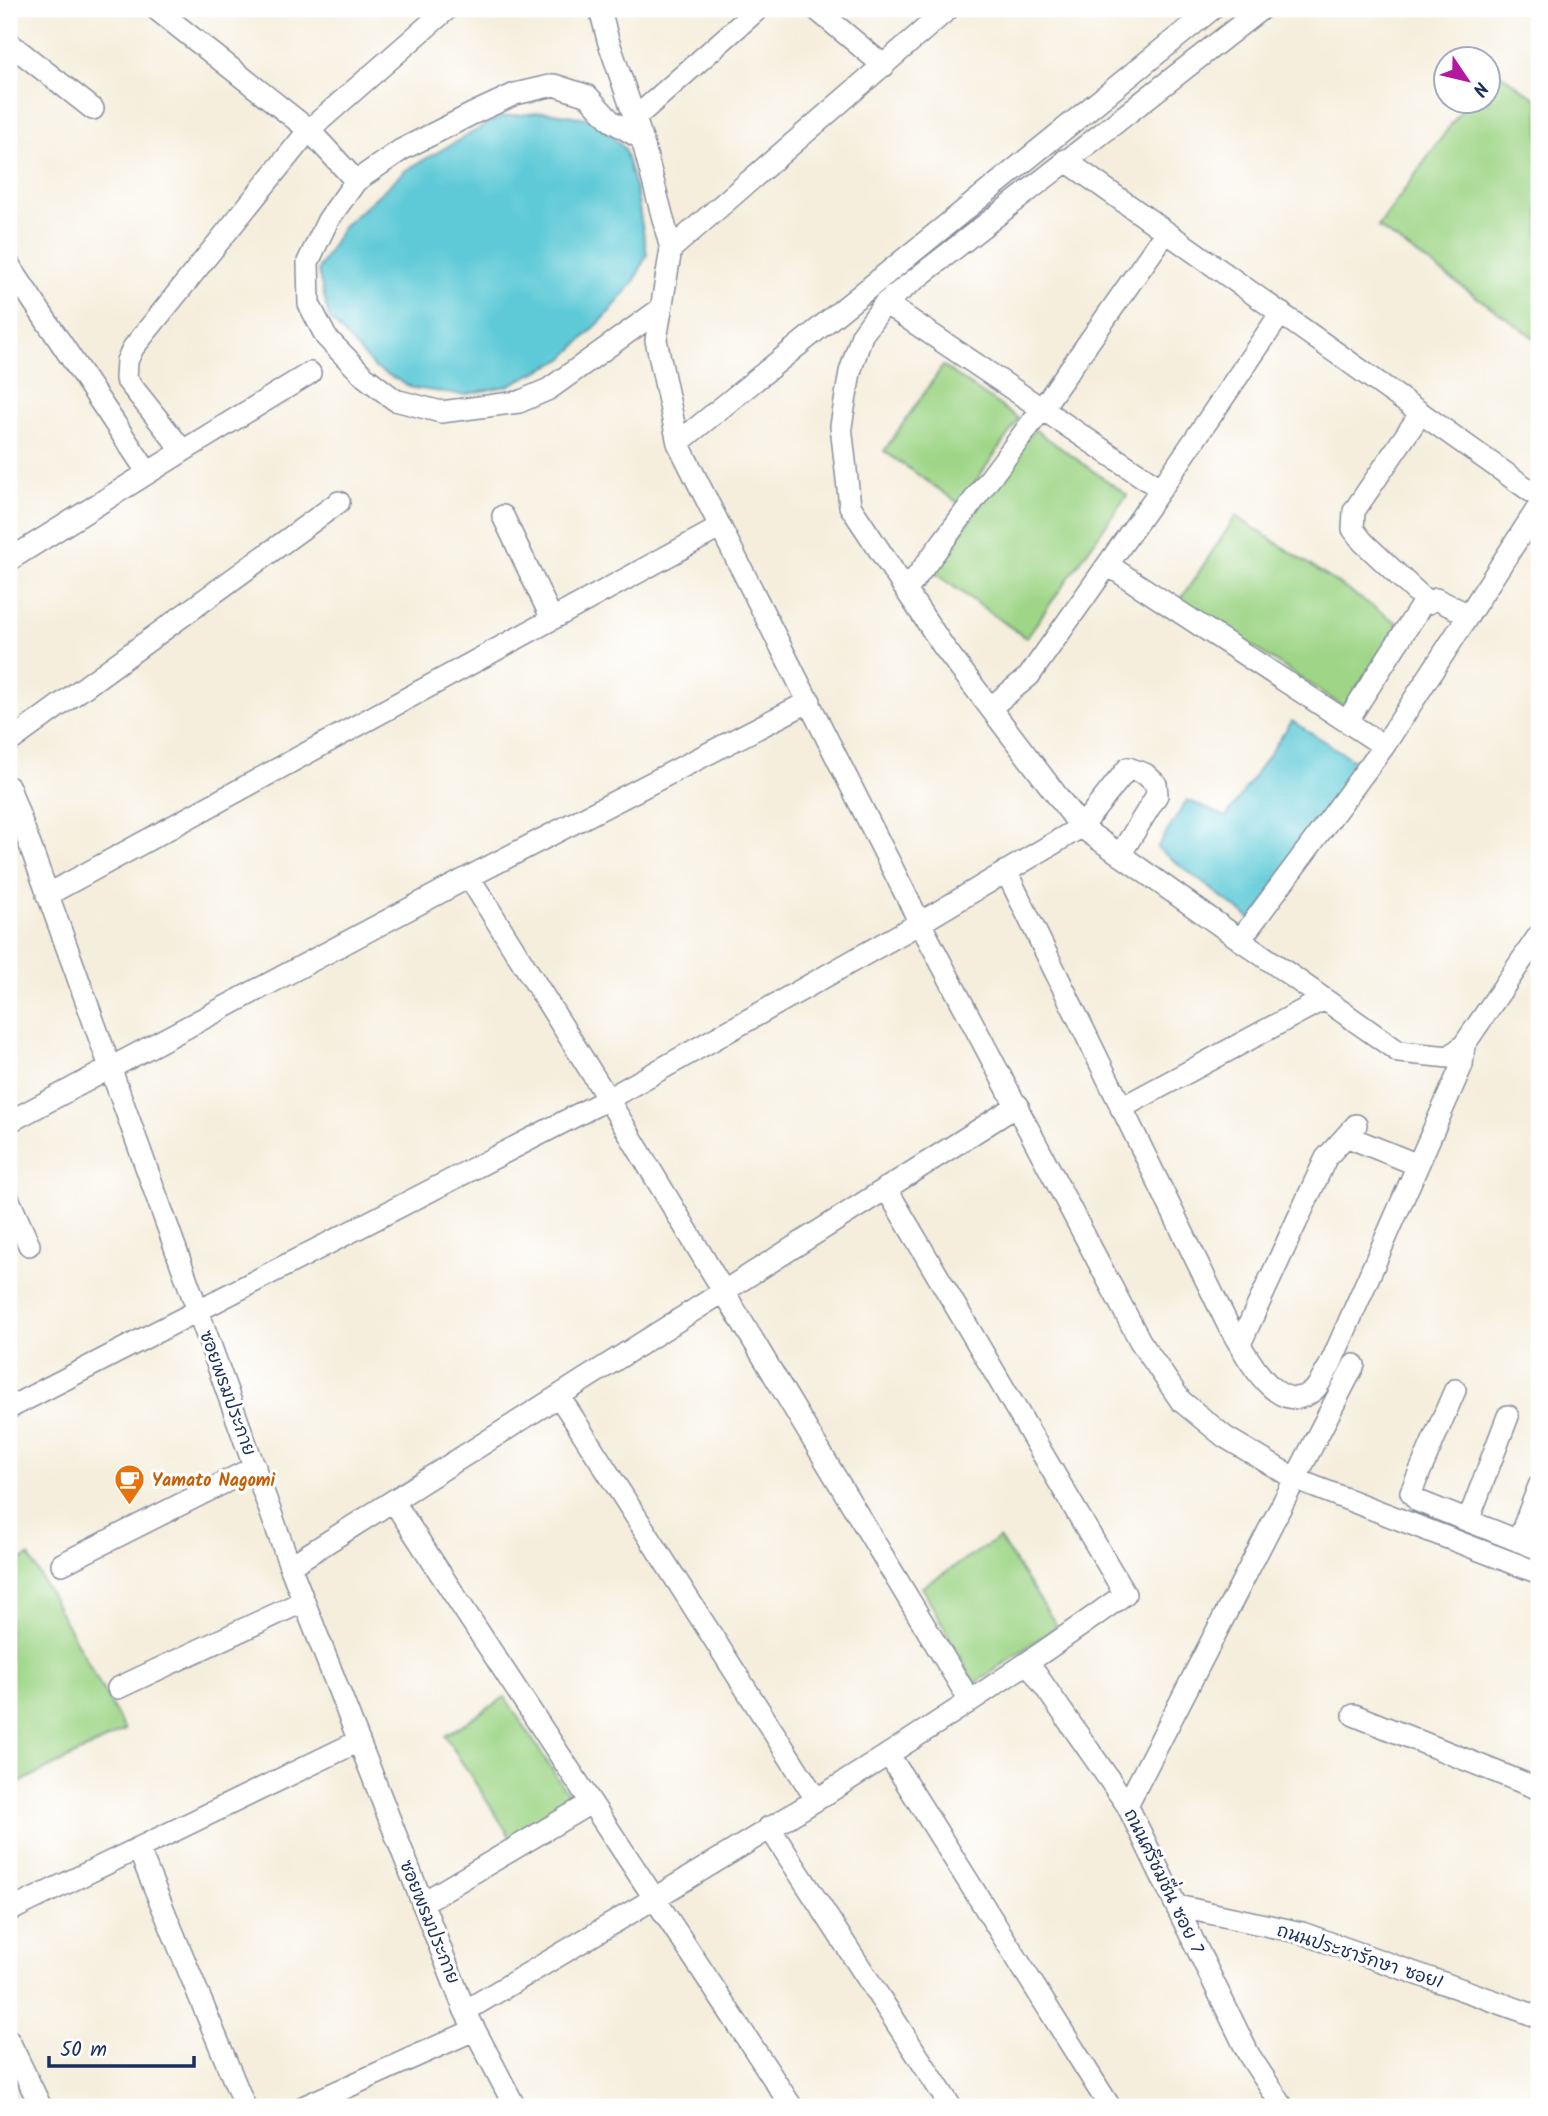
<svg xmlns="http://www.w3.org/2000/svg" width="1548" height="2116" viewBox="0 0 1548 2116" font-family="Kalam,'Playpen Sans Thai',sans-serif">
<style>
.grass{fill:#9ed586;stroke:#5c8272;stroke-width:2}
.water{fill:#5ecad7;stroke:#3c7c9a;stroke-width:2}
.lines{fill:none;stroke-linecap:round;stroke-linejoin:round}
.minor-casing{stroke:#888e9d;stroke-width:24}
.minor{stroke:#fff;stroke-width:21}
.labels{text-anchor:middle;stroke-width:6;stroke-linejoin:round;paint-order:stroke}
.street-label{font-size:18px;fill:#1b2f5e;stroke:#fff}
.food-label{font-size:18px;font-weight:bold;fill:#c56008;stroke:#fff;text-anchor:start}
</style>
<rect width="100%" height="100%" fill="#fff"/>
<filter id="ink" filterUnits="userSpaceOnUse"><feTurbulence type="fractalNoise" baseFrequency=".0143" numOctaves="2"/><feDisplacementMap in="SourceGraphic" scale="14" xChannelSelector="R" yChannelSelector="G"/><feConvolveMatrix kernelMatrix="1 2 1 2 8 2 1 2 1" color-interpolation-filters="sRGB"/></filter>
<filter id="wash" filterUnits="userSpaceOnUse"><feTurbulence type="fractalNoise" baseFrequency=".00686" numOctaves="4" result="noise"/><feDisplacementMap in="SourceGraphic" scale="28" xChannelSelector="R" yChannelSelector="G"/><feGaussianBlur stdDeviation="1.57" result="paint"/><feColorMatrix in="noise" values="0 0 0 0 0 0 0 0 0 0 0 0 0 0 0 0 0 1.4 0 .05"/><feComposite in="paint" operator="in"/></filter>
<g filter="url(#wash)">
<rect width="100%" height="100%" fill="#f5eedc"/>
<!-- grass -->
<path class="grass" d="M 1491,67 L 1539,101 L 1539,341 L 1378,227 L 1467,102 L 1488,102 Z
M 943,366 L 1019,419 L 960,504 L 884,451 Z
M 1034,429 L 1127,495 L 1026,638 L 933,572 Z
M 1236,516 L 1399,624 L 1344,707 L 1181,599 Z
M 999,1538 L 1057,1626 L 975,1684 L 922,1587 Z
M 29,1556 L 125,1730 L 9,1788 L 9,1565 Z
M 505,1697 L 569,1796 L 511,1838 L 445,1736 Z"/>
<!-- water -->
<path class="water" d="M 546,112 L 593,119 L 624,148 L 636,191 L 647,254 L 634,282 L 605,317 L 563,359 L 507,386 L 463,395 L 413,388 L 375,368 L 329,318 L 318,270 L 343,227 L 406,170 L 500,117 Z
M 1292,721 L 1358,763 L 1252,920 L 1157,848 L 1187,800 L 1226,817 Z"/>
</g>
<g filter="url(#ink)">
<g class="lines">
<defs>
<path id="minor" d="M 156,9 L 309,130 L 356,181
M 600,9 L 608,40 L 642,139 L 671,249 L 656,340 L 678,443 L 920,923 L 1140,1341 L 1181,1401 L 1225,1437 L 1297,1480 L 1539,1573
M 816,9 L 884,66
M 1261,9 L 885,303 L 862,335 L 850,372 L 841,426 L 850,506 L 943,646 L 1081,827 L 1399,1052 L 1449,1057 L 1464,1045 L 1539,935
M 9,43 L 93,109
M 635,118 L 758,9
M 642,139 L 611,121 L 588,96 L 554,85 L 515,94 L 472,114 L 401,150 L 356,181 L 328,220 L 308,262 L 309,304 L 326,337 L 364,376 L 395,400 L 441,412 L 519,402 L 549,389 L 659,310
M 1065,160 L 1539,497
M 671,249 L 948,9
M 9,265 L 148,473
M 885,303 L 1161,489 L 1029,676 L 990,708
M 1421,413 L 1354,511 L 1353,529 L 1363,542 L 1428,603
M 678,443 L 1212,9
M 183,451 L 310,373
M 1161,489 L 1281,313
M 503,516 L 552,619
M 9,560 L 183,451 L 126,379 L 127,361 L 133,348 L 309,130 L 447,9
M 1108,565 L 1384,746
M 906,591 L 1041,410 L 1166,232
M 1347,721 L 1421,606 L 1436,599 L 1469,615
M 9,742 L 339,502
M 9,787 L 290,1566 L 465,2011 L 515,2107
M 1006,871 L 1227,1323 C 1243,1348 1276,1422 1314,1390 C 1320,1385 1324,1374 1329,1367 L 1462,1065 L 1464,1045
M 469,877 L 608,1099 L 970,1701
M 47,895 L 719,528
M 1240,940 L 1384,746 L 1539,506
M 1121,1108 L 1324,999
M 9,1122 L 469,877 L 810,701
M 1346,1136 L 1418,1165
M 9,1200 L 29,1245
M 1240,1344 L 1326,1158 L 1356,1125
M 1455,1390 L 1411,1492 L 1418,1501 L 1539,1549
M 559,1396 L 816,1799
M 9,1408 L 608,1099 L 920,923 L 1081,827 L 1128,768 L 1145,774 L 1156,784 L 1157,795 L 1120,855
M 394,1502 C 525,1705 660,1905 792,2107
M 1468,1521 L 1508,1416
M 1518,1541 L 1539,1486
M 62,1564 L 255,1467
M 290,1566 L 1018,1105
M 1029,1664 L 1127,1805 L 1249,2055 L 1283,2107
M 118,1688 L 304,1601
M 1354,1715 L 1539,1789
M 889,1755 L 1110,2107
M 1127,1805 L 1354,1365
M 769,1827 L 951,2107
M 138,1848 L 245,2107
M 422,1903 L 589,1804
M 1177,1906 L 1302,1933 L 1539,2017
M 9,1911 L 359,1741
M 465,2011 C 689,1878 914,1747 1125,1594 L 886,1188
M 9,2041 L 41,2107
M 303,2107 L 474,2030"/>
</defs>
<!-- minor casing -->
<use href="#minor" class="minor-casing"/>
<!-- minor -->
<use href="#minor" class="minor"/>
</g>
</g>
<!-- icons -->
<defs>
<symbol id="cafe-pin" viewBox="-11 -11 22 30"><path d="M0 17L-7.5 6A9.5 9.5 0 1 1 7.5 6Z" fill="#e8710a" stroke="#fff"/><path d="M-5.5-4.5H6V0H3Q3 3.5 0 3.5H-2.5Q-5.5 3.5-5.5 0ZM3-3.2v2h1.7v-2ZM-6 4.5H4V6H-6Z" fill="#fff"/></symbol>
</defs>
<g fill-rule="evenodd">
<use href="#cafe-pin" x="112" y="1462" width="35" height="47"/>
</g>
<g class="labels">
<!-- street labels -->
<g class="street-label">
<text transform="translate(228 1393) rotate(70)" y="6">ซอยพรมประกาย</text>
<text transform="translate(1164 1881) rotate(64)" y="6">ถนนศรีชมชื่น ซอย 7</text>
<text transform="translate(430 1922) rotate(68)" y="6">ซอยพรมประกาย</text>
<text transform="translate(1360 1956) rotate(18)" y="6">ถนนประชารักษา ซอย1</text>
</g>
<!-- food labels -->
<g class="food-label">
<text x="152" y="1486">Yamato Nagomi</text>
</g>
</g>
<!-- margin -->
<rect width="1548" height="2116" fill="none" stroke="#fff" stroke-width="35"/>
<!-- north arrow -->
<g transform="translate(1467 80) rotate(125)"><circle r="33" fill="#ffffff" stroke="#a4acbf" stroke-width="2"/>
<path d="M0-5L12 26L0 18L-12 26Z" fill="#b5179e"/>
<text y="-10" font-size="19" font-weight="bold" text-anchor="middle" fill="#1b2f5e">N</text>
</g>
<!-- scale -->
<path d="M49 2056v10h145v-10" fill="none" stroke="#1b2f5e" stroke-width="3.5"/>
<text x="60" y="2056" font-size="21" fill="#1b2f5e" stroke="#ffffff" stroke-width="5" paint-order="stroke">50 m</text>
</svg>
